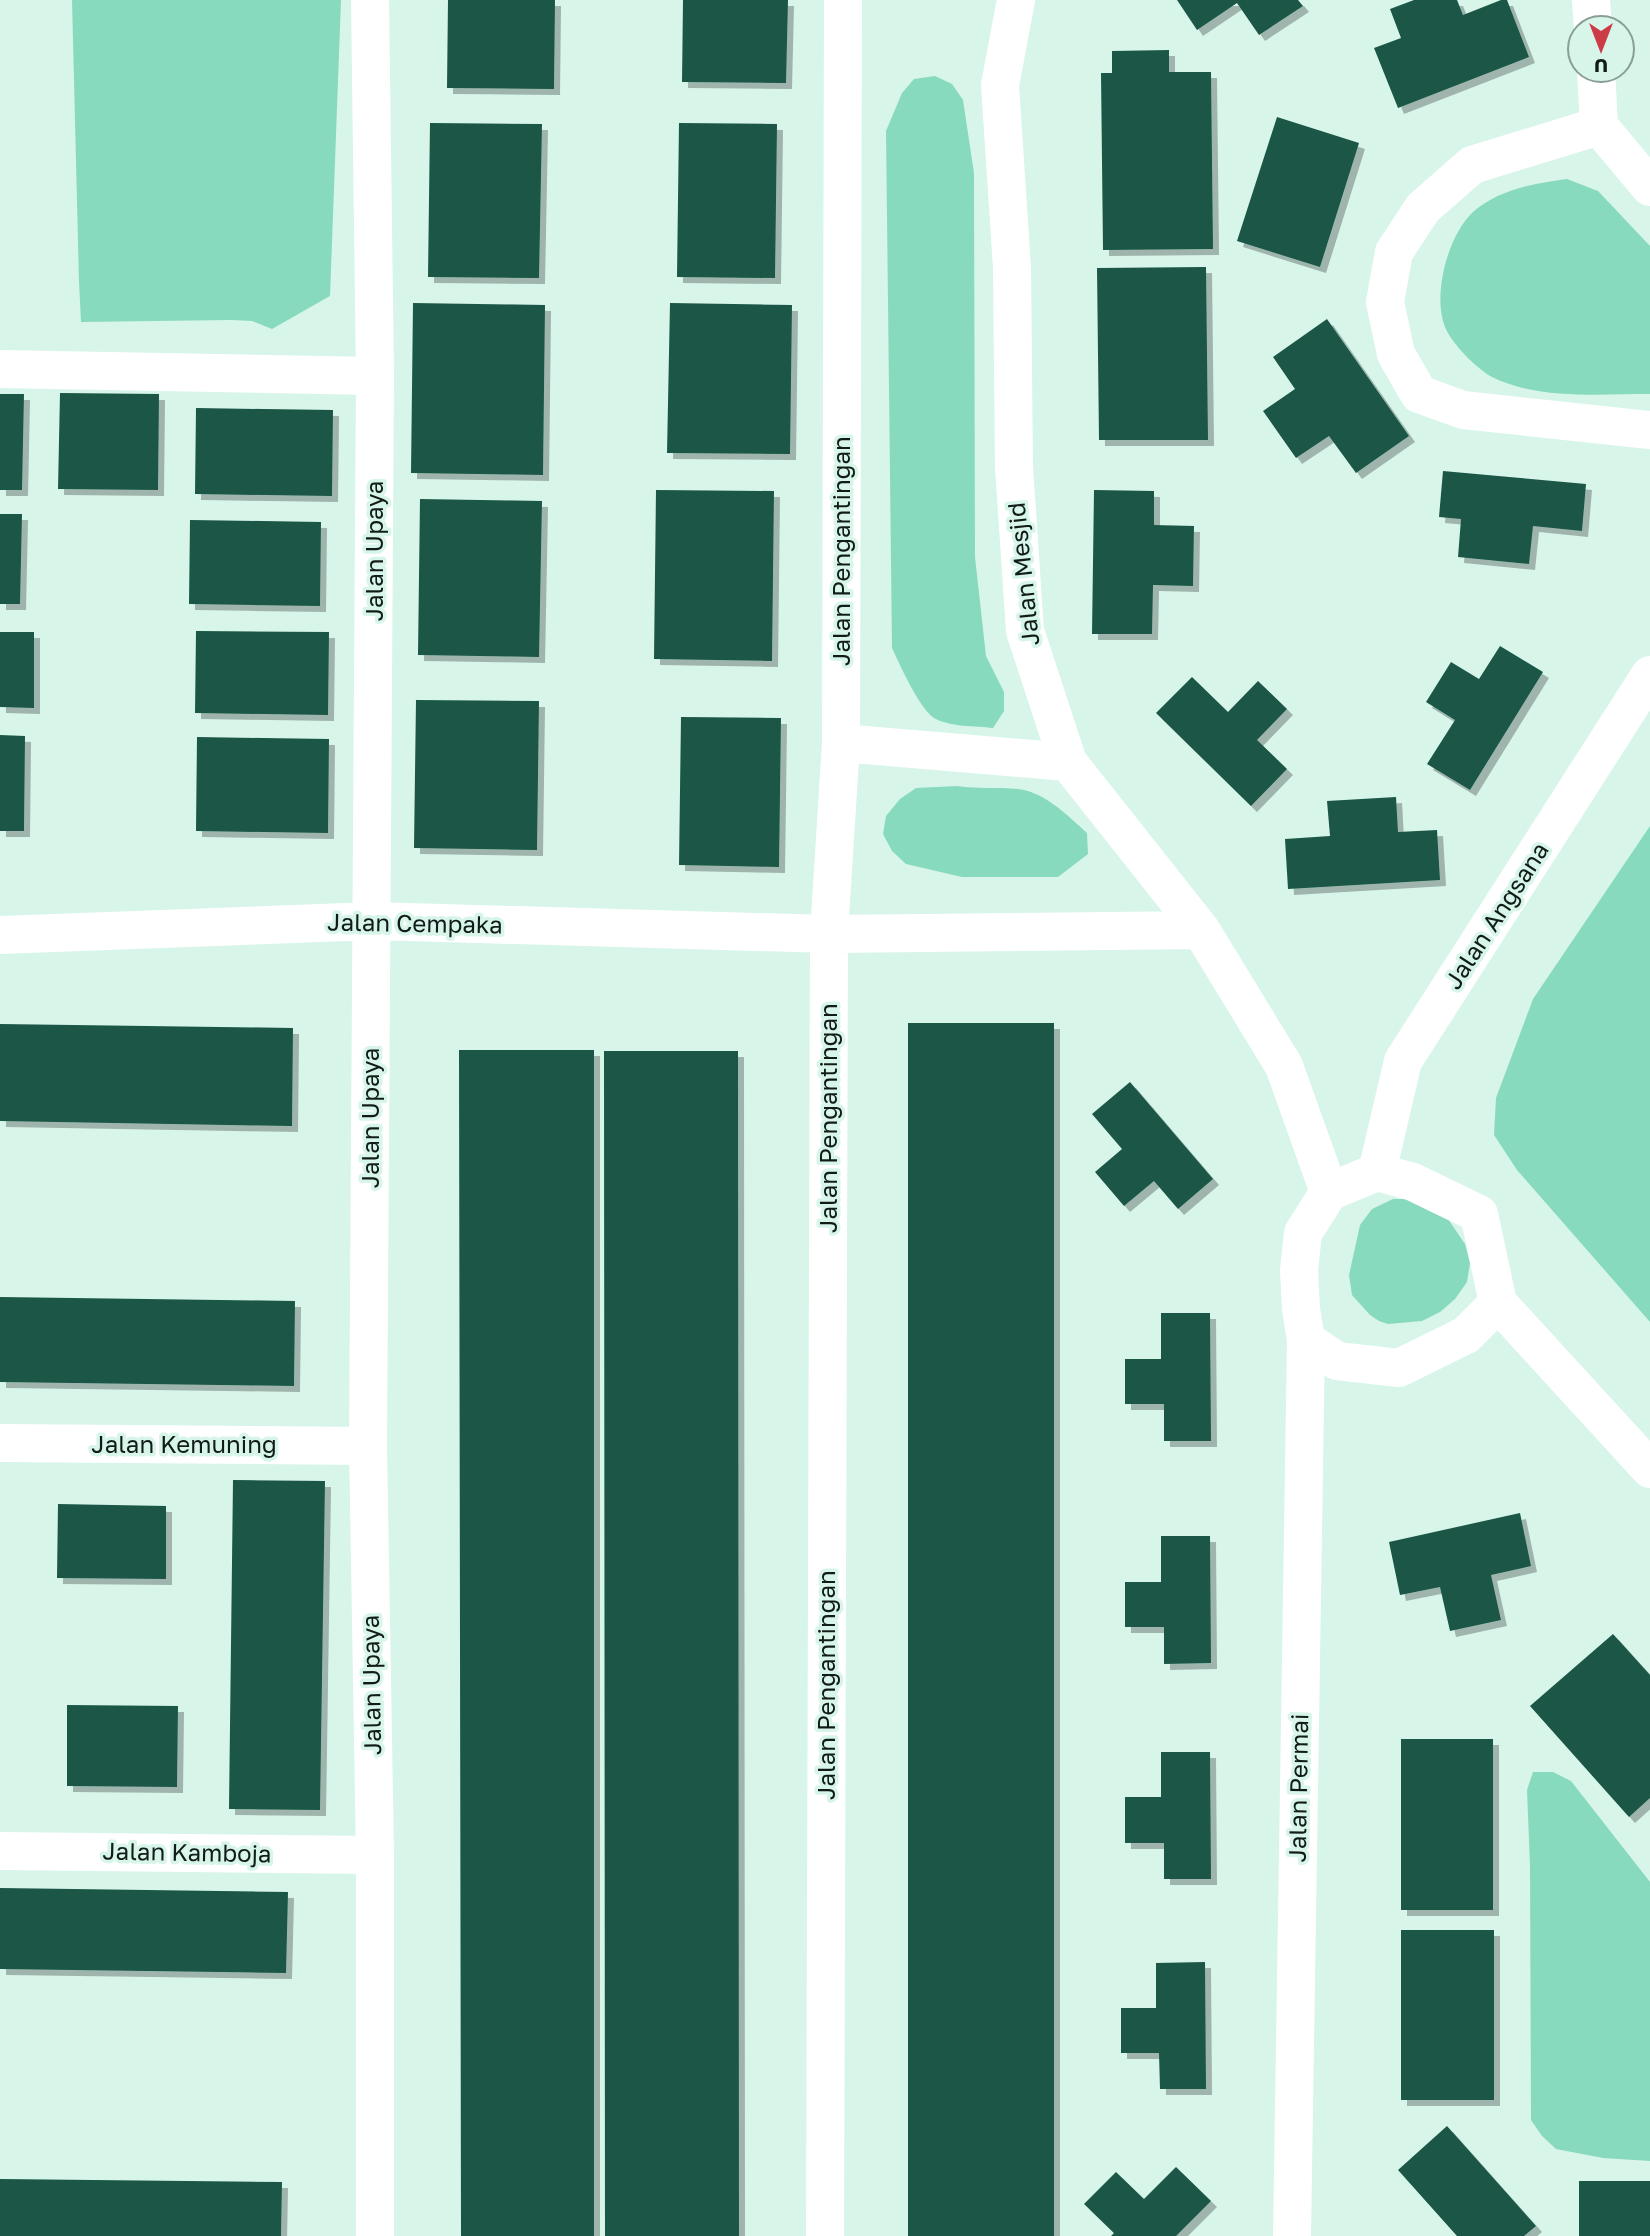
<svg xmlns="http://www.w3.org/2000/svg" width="1650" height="2236" viewBox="0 0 1650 2236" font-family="'Golos Text',sans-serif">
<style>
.green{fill:#88dabe}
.building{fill:#1b5746;filter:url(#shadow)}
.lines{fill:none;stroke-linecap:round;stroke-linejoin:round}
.minor{stroke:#fff;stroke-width:38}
.labels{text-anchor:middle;stroke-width:7;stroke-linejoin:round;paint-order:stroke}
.street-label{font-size:24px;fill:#111c18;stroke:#d8f5ea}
</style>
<defs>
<filter id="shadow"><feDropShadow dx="6" dy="6" stdDeviation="0" flood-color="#0004"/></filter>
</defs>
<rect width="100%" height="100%" fill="#d8f5ea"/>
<!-- green -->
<path class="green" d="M 72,0 L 341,0 L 330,296 L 272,329 L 252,321 L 231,320 L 81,322 L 79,282 Z
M 935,76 L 952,84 L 963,100 L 974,173 L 975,557 L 986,656 L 1004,692 L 1004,711 L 993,728 C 976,726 949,727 934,718 C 919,708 900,665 892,648 L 886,131 L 902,93 L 914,79 Z
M 1567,179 L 1598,191 L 1650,246 L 1650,394 C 1599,394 1539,400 1492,377 C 1476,368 1452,344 1445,327 C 1432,295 1448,235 1473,212 C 1498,190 1535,183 1567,179 Z
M 957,786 C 978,789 998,787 1018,789 C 1045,792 1068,816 1087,833 L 1088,854 L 1058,877 L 962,877 L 906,864 L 892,851 L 883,834 L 886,816 L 900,799 L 916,788 Z
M 1650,826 L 1650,1322 L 1517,1170 L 1494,1135 L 1496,1098 L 1533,999 Z
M 1393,1199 L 1413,1199 L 1448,1219 L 1465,1244 L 1470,1263 L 1467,1282 L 1455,1299 L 1440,1312 L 1422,1321 L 1388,1324 L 1379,1321 L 1370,1315 L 1352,1295 L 1349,1275 L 1360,1225 L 1372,1209 Z
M 1533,1772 L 1553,1772 L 1571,1781 L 1650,1882 L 1650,2161 L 1603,2158 L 1556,2149 L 1542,2136 L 1531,2120 L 1530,1866 L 1527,1790 Z"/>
<!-- building -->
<path class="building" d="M 448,0 L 555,0 L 554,89 L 447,88 Z
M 683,0 L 788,0 L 786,83 L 682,82 Z
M 1177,0 L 1298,0 L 1303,6 L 1259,35 L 1237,3 L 1197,30 Z
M 1414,0 L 1457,0 L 1463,15 L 1501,0 L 1507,0 L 1529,57 L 1398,108 L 1374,48 L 1401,38 L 1390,9 Z
M 1169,50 L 1169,72 L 1211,72 L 1213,249 L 1103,250 L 1101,73 L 1112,73 L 1112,51 Z
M 1277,117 L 1359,143 L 1320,267 L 1237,241 Z
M 430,123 L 542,124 L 539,278 L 428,277 Z
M 679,123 L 777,124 L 775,278 L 677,277 Z
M 1206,267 L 1208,440 L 1099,440 L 1097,268 Z
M 413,303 L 545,305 L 543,475 L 411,473 Z
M 670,303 L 792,305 L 790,454 L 667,453 Z
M 1327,319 L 1409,436 L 1356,473 L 1329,436 L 1296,458 L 1263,411 L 1295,389 L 1273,357 Z
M 60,393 L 159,394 L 158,490 L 58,489 Z
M 0,394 L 24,394 L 22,490 L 0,490 Z
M 196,408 L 333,410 L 332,496 L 195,494 Z
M 1443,471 L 1586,484 L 1582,531 L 1533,526 L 1529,564 L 1458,557 L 1461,519 L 1439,517 Z
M 656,490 L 774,491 L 772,661 L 654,659 Z
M 1094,490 L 1154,491 L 1154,525 L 1194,526 L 1193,586 L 1153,585 L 1152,634 L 1092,634 Z
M 420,499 L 542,501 L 539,657 L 418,655 Z
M 0,514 L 22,514 L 20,604 L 0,604 Z
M 190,520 L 321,522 L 320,606 L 189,604 Z
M 196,631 L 329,632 L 328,715 L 195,713 Z
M 0,632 L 34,632 L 34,708 L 0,707 Z
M 1500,646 L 1543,672 L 1470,790 L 1427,764 L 1455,720 L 1426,702 L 1451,662 L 1479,679 Z
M 1192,677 L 1228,712 L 1258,681 L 1287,709 L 1257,740 L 1287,769 L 1251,806 L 1156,713 Z
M 416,700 L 539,701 L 537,850 L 414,848 Z
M 681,717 L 781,718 L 779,867 L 679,865 Z
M 0,735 L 25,736 L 24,831 L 0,831 Z
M 197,737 L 329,739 L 328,833 L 196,831 Z
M 1396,797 L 1398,832 L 1437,830 L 1440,880 L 1288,889 L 1285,839 L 1330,836 L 1327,801 Z
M 908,1023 L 1054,1023 L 1054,2236 L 908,2236 Z
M 0,1024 L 293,1028 L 292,1126 L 0,1121 Z
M 459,1050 L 594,1050 L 594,2236 L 461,2236 Z
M 604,1051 L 738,1051 L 739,2236 L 605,2236 Z
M 1130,1082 L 1213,1179 L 1178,1209 L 1154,1181 L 1124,1206 L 1095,1172 L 1122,1149 L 1092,1114 Z
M 0,1297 L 295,1301 L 294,1386 L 0,1382 Z
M 1161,1313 L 1210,1313 L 1211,1441 L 1164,1441 L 1164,1404 L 1125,1404 L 1125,1359 L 1161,1359 Z
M 233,1480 L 325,1481 L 320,1810 L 229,1809 Z
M 58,1504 L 166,1506 L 166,1579 L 57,1578 Z
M 1520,1513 L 1531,1566 L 1491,1575 L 1501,1620 L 1450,1631 L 1440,1587 L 1400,1595 L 1389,1542 Z
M 1161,1536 L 1210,1536 L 1211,1663 L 1164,1664 L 1164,1627 L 1125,1627 L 1125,1582 L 1161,1582 Z
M 1613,1634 L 1650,1675 L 1650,1798 L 1629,1817 L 1530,1706 Z
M 67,1705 L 178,1706 L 177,1787 L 67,1786 Z
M 1401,1739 L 1493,1739 L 1493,1910 L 1401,1910 Z
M 1161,1752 L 1210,1752 L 1211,1879 L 1164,1879 L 1164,1843 L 1125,1843 L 1125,1797 L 1161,1797 Z
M 0,1888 L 288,1892 L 286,1973 L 0,1969 Z
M 1401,1930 L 1494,1930 L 1494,2100 L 1401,2100 Z
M 1205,1962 L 1206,2089 L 1160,2089 L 1159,2053 L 1121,2053 L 1121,2008 L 1156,2008 L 1156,1963 Z
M 1447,2126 L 1536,2226 L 1524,2236 L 1457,2236 L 1398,2170 Z
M 1176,2167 L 1211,2201 L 1176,2236 L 1111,2236 L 1114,2233 L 1084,2204 L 1116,2172 L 1144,2199 Z
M 0,2179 L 282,2182 L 281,2236 L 0,2236 Z
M 1579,2181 L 1650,2181 L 1650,2236 L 1579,2236 Z"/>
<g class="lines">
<!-- minor -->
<path class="minor" d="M 370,0 L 375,376 L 368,1446 L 375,1855 L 375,2236
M 1016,0 L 1000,85 L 1012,268 L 1014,467 L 1025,631 L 1068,762 L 1201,930 L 1284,1066 L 1329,1192
M 1591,0 L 1593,28
M 1596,70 L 1599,126
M 1650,187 L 1599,126 L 1472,165 L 1423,208 L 1394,252 L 1385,302 L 1396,354 L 1419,394 L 1463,410 L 1650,430
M 0,369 L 375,376
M 841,743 L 1068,762
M 0,935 L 373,921 L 829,934 L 1201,930
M 1377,1172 L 1413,1182 L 1479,1214 L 1498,1303 L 1466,1335 L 1399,1368 L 1337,1361 L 1306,1340 L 1301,1309 L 1299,1270 L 1303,1233 L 1329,1192 Z
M 1377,1172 L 1403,1061 L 1650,675
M 1498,1303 L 1650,1469
M 0,1443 L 368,1446
M 0,1851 L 375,1855
M 825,2236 L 829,934 L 841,743 L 843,0
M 1292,2236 L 1306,1340"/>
</g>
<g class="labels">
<!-- street labels -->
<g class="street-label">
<text transform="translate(375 551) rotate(-90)" y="8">Jalan Upaya</text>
<text transform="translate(842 551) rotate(-90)" y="8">Jalan Pengantingan</text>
<text transform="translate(1024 574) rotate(-96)" y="8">Jalan Mesjid</text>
<text transform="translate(1497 916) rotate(-57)" y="8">Jalan Angsana</text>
<text transform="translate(415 924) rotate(1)" y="8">Jalan Cempaka</text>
<text transform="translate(371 1118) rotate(-90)" y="8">Jalan Upaya</text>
<text transform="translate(829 1118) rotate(-90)" y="8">Jalan Pengantingan</text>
<text x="184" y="1453">Jalan Kemuning</text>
<text transform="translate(372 1685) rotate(-91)" y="8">Jalan Upaya</text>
<text transform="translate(827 1685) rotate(-90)" y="8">Jalan Pengantingan</text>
<text transform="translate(1299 1788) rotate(-89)" y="8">Jalan Permai</text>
<text transform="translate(187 1853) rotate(1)" y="8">Jalan Kamboja</text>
</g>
</g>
<!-- north arrow -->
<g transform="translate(1601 49) rotate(180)"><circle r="33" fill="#d8f5ea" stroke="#889e96" stroke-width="2"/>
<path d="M0-5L12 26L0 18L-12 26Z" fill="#cc3c47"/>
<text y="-10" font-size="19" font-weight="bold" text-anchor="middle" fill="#111c18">U</text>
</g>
</svg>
